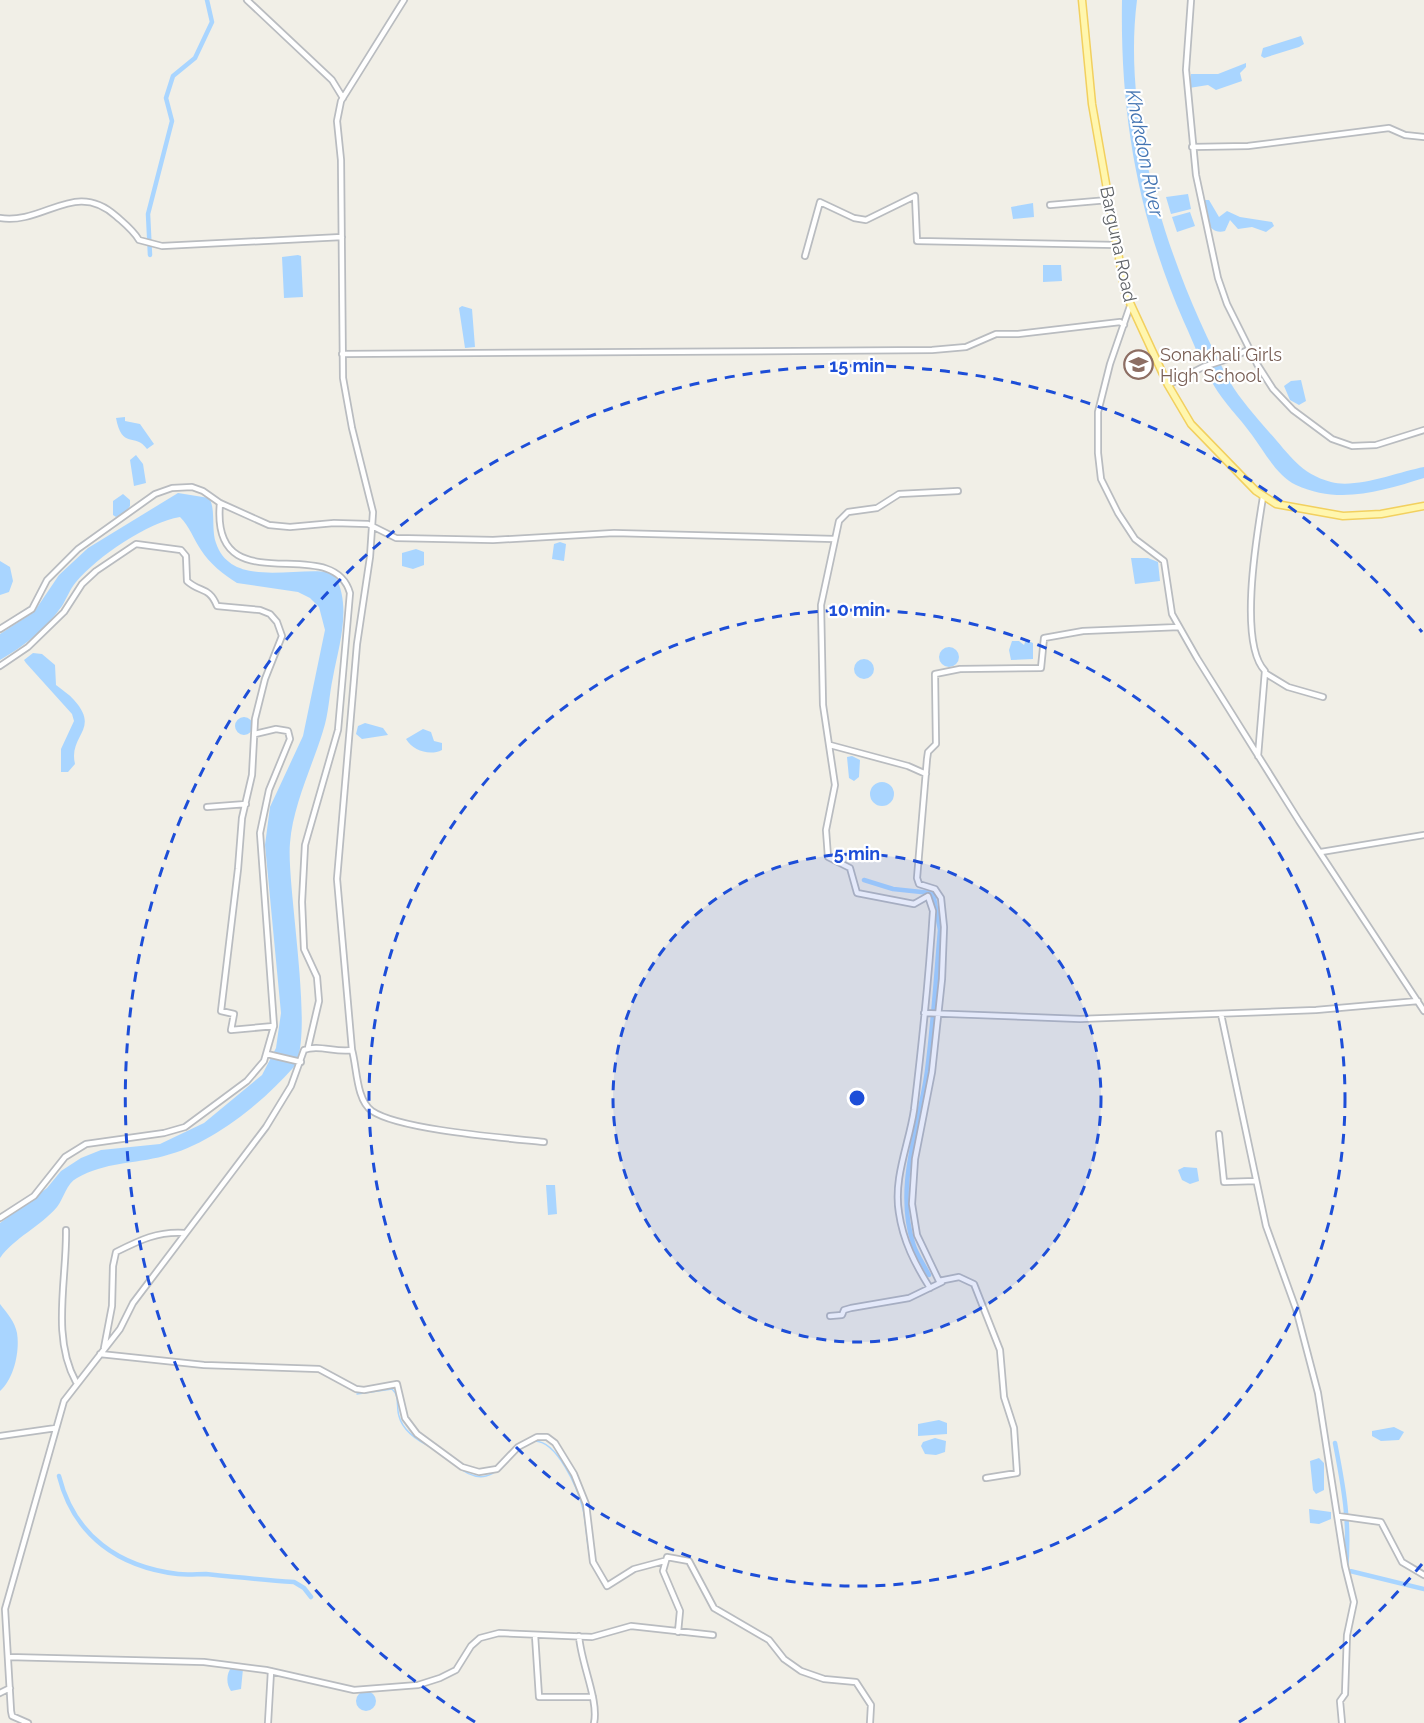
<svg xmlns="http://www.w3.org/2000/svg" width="1424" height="1723" viewBox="0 0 1424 1723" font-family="Raleway,sans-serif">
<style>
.water{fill:#a9d5ff}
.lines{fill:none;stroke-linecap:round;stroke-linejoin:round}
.stream{stroke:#a9d5ff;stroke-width:1.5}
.canal{stroke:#a9d5ff;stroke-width:4.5}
.minor-casing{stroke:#b9bcc0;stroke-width:8}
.major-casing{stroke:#f2d05f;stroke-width:9}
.minor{stroke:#fff;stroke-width:4.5}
.major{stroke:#fff6ae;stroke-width:6}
.ring{fill:none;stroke:#1d4ed8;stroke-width:3;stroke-dasharray:10 8}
.labels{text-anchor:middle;stroke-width:4.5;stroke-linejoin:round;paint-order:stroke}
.street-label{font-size:18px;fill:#5e6267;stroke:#fff}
.education-label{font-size:18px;fill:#785e54;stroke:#fff;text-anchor:start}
.water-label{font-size:20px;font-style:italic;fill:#4374b2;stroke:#fff}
.centre{fill:#1d4ed8;stroke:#fff;stroke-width:3}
.ring-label{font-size:18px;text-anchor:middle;font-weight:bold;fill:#1d4ed8;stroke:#fff;stroke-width:4.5;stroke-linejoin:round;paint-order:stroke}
</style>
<rect width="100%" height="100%" fill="#f1efe7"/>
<!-- water -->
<path class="water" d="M 1122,0 L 1137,0 C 1121,124 1171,274 1230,382 C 1240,399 1256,417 1269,432 C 1289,454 1300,474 1331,482 C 1356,489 1398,472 1424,467 L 1424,478 C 1382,491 1339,505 1296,485 C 1276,475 1264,451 1252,435 C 1239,417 1224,403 1213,384 C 1201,365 1194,343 1184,322 C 1138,217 1120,115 1122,0 Z
M 1301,36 L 1304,44 L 1299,47 L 1264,58 L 1261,56 L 1263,48 Z
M 1246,63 L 1246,67 L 1240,73 L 1242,81 L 1216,90 L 1208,85 L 1189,88 L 1191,74 L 1218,74 Z
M 1188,194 L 1191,209 L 1171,214 L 1166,197 Z
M 1204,200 L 1209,200 L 1219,217 L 1227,211 L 1240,217 L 1272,222 L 1274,226 L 1266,232 L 1252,227 L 1238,229 L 1230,220 L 1225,231 C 1208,236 1203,214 1204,200 Z
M 1033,203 L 1034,217 L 1013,219 L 1011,207 Z
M 1190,212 L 1195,226 L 1177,232 L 1172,217 Z
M 298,255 L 301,256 L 303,297 L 284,298 L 282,257 Z
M 1043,265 L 1061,265 L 1062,281 L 1043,282 Z
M 462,306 L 472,309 L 475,347 L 465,348 L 459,308 Z
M 1301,380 L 1306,401 L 1299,405 L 1290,400 L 1284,386 L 1291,381 Z
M 125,417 L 125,421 L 140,424 L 154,444 L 147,449 C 135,432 122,450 116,418 Z
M 136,455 L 143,464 L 146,483 L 134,486 L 130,460 Z
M 178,493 L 209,498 C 216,508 211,530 216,543 C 231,588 293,567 328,572 L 335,576 C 352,606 339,645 333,677 C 329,695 329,713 323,731 C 312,767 293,805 290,843 C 286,885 316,1042 293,1068 C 262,1103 211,1145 164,1156 C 134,1164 105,1162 77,1178 C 66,1184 64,1198 57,1207 C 41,1226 14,1238 0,1258 L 0,1223 L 47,1188 L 61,1171 L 81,1158 L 101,1150 L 160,1144 L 204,1123 L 262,1075 L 276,1048 L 281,1013 L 265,845 L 270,807 L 303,736 L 325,630 L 319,607 L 310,598 L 298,592 L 237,583 C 224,575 209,563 201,550 C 193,538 190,527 180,517 C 148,522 97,557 76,582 C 70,589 67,598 62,606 C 47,628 23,647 0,660 L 0,634 L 34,612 L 59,575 L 88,548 Z
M 123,494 L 130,500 L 130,506 L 125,513 L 116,517 L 113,515 L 113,501 Z
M 560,542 L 566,544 L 564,561 L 552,559 L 554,544 Z
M 416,549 L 424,552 L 424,565 L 413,569 L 402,566 L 402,553 Z
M 1131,558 L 1148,558 L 1158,562 L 1160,581 L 1135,584 Z
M 0,561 L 10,567 L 13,581 L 9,592 L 0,595 Z
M 1026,640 L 1033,643 L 1033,659 L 1011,660 L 1009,650 L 1012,641 L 1019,641 L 1024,645 Z
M939 657a10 10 0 1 1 20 0a10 10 0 1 1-20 0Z
M 33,653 L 42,654 L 55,665 L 56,685 C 62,690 69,694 74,700 C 101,730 68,735 75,764 L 68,772 L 61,772 L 61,749 L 74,721 L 72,714 L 26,663 L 24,660 Z
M854 669a10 10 0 1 1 20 0a10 10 0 1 1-20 0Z
M235 726a9 9 0 1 1 18 0a9 9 0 1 1-18 0Z
M 365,723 L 383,728 L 388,735 L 362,739 L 356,734 L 358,726 Z
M 423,729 L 431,732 L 434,741 L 442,743 L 442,750 C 430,756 413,751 406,739 Z
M 852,756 L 860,760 L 859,777 L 854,781 L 849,778 L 847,757 Z
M870 794a12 12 0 1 1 24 0a12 12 0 1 1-24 0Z
M 1184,1167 L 1197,1168 L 1199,1181 L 1190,1184 L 1182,1180 L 1178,1170 Z
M 546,1185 L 555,1185 L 557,1214 L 548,1215 Z
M 0,1304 C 7,1313 15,1322 17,1333 C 20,1351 14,1379 0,1391 Z
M 939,1420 L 947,1423 L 947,1434 L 918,1436 L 918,1424 Z
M 1394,1427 L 1404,1432 L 1399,1440 L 1381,1441 L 1372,1436 L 1372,1431 Z
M 935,1438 L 946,1441 L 945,1452 L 936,1455 L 925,1454 L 921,1446 L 923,1442 Z
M 1319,1458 L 1324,1463 L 1324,1490 L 1316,1494 L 1313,1490 L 1310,1461 Z
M 1309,1509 L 1331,1512 L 1331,1519 L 1319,1524 L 1310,1523 Z
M 232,1667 L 243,1669 L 241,1689 L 231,1691 C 226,1684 226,1673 232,1667 Z
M356 1701a10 10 0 1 1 20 0a10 10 0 1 1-20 0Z"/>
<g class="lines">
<!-- stream -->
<path class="stream" d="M 357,1394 L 392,1389 C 400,1396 396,1406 399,1416 C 403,1432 420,1442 433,1448
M 533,1441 C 557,1439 578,1489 583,1509 C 587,1526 586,1543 591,1560
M 454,1464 C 487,1492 498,1468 521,1448
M 592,1565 L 602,1581
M 615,1584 L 623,1578"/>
<!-- canal -->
<path class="canal" d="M 150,255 L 148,214 L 172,121 L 166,98 L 173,76 L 195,58 L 212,22 L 207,0
M 864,880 L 893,889 L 931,893 L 934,898 L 940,930 C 936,977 933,1025 927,1071 C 919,1128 895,1186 913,1243 C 916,1254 924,1265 929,1275
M 1335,1443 C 1344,1489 1350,1522 1346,1570 L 1424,1589
M 59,1476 C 74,1536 119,1567 178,1574 C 188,1575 197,1574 206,1574 C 235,1577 265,1580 294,1582 L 304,1588 L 311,1597"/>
<defs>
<path id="minor" d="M 247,0 L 332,80 L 343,98
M 1191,0 L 1186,70 L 1196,175 L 1218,278 L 1227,304 L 1257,364 L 1273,389 L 1293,410 L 1332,439 L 1352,446 L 1376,445 L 1424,430
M 1192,147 L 1248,146 L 1389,128 L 1405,135 L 1424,137
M 1050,205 L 1108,200
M 0,218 C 44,225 75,179 116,216 C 125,224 133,230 139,240 L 162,246 L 342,237
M 805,256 L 820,202 L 854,218 L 866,220 L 915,196 L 917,241 L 1116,245
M 1130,306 L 1110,364 L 1098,412 L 1098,453 L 1101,479 L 1118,513 L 1135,539 L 1164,561 L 1172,614 L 1197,658 L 1299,821 L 1424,1011
M 342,354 L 932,350 L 966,347 L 996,334 L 1018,334 L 1120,322 L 1124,325
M 1168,385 L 1203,367 L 1228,359 L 1250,349
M 220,503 C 210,607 332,530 350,593 L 338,730 L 305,845 L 302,902 L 304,949 L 317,977 L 319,1001 L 308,1048
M 0,629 L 32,609 L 47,580 L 78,549 L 155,494 L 172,488 L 192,487 L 203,491 L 220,503 L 269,525 L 290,527 L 334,523 L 368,524 L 396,538 L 493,540 L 614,533 L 834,539
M 0,666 L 28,647 L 64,612 L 82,584 L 96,571 L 136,544 L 181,550 L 186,556 L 187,581 C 200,593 209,586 217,606 L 260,610 L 270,614 L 277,622 L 282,636 L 265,679 L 255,719 L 252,775 L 242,818 L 238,869 L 221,1011 L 234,1014 L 231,1030 L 274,1026
M 1265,673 L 1288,687 L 1323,697
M 830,745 L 908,766 L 926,774
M 1258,756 L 1265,671 C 1238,643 1257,534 1263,497
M 207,807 L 246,804
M 1321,852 L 1424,835
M 924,1013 L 1080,1019 L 1316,1010 L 1418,1001
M 1221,1014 L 1266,1226 L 1296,1309 L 1318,1393 L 1345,1566 L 1354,1602 L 1347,1635 L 1345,1694 L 1340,1701 L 1342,1723
M 352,1050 C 357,1067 356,1100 372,1111 C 400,1130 507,1138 544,1142
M 267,1054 L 301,1062
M 1219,1134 L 1224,1182 L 1256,1181
M 0,1218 L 34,1196 L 65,1157 L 86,1144 L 164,1133 L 185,1127 L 247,1081 L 264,1061 L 274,1026 L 260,833 L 269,790 L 290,739 L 288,731 L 276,729 L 255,734
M 66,1230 C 67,1279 51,1337 76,1382
M 930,1288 C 915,1264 903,1241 899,1213 C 893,1178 909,1144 914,1110 C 922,1044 929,977 933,911 L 928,896 L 914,904 L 857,893 L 850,868 L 828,857 L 826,830 L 835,785 L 823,705 L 821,605 L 839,521 L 848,512 L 877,508 L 899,494 L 958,491
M 830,1316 L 842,1315 L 844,1310 L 851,1308 L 909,1298 L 942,1282
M 104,1348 L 112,1306 L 113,1266 L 116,1252 C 140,1240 158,1231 185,1233
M 100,1354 L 204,1365 L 319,1369 L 356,1389 L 364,1390 L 397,1384 L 405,1418 L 417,1434 L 462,1467 L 479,1472 L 497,1469 L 518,1447 L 537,1437 L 547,1437 L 555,1443 L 574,1474 L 586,1504 L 593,1562 L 607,1586 L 634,1569 L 664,1561
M 0,1436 L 56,1428
M 986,1478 L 1017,1473 L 1014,1428 L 1004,1397 L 1000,1350 L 974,1284 L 959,1277 L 939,1281 L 917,1235 L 912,1204 L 915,1159 L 932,1072 L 942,979 L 944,927 L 941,898 L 935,889 L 919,884 L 917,878 L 927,759 L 928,752 L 936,744 L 935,674 L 960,669 L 1041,668 L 1044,638 L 1083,631 L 1179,627
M 1338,1516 L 1381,1522 L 1402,1562 L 1424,1575
M 678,1632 L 680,1611 L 663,1571 L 667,1557 L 689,1561 L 714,1608 L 769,1640 L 784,1659 L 801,1671 L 824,1679 L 856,1682 L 871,1705 L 870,1723
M 535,1635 L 539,1697 L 593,1697
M 579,1636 C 581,1664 599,1700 594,1723
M 8,1657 L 204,1662 L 266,1670 L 354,1690 L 418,1685 L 440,1678 L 456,1670 L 471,1646 L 480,1638 L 499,1633 L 592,1637 L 631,1626 L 713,1635
M 0,1693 L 10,1688
M 28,1723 L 12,1716 L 11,1711 L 5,1609 L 64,1401 L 120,1329 L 133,1303 L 266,1127 L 291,1086 L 304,1050 C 318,1044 336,1053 352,1050 L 337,879 L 357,644 L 370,557 L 373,512 L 352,428 L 343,378 L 341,160 L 337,121 L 341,101 L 404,0
M 268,1723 L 271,1671"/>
<path id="major" d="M 1082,0 L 1092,104 L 1125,292 L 1168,385 L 1191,424 L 1256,491 L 1276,504 L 1343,516 L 1381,514 L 1424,506"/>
</defs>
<!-- minor casing -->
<use href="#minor" class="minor-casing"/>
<!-- major casing -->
<use href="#major" class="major-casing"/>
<!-- minor -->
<use href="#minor" class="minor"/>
<!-- major -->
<use href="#major" class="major"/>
</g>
<!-- distance rings -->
<circle cx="857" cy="1098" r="244" fill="#1d4ed8" fill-opacity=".12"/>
<g class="ring">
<circle cx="857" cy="1098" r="244"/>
<circle cx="857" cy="1098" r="488"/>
<path d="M1422 1564A732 732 0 0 1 1239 1722M475 1722A732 732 0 1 1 1422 632"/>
</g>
<!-- icons -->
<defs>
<symbol id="university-ring" viewBox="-11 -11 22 22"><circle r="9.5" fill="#fff" stroke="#8d6e63" stroke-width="1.5"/><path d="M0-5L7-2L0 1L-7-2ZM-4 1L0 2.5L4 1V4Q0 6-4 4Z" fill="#8d6e63"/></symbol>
</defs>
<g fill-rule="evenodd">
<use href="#university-ring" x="1122" y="348" width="33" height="33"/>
</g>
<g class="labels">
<!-- street labels -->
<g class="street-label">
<text transform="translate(1118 244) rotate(78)" y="6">Barguna Road</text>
</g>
<!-- education labels -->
<g class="education-label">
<text x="1160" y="361">Sonakhali Girls<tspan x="1160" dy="21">High School</tspan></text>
</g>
<!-- water labels -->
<g class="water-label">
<text transform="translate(1145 153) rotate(79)" y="7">Khakdon River</text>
</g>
</g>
<circle cx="857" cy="1098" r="9" class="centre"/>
<g class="ring-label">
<text x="857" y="372">15 min</text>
<text x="857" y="616">10 min</text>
<text x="857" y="860">5 min</text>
</g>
</svg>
